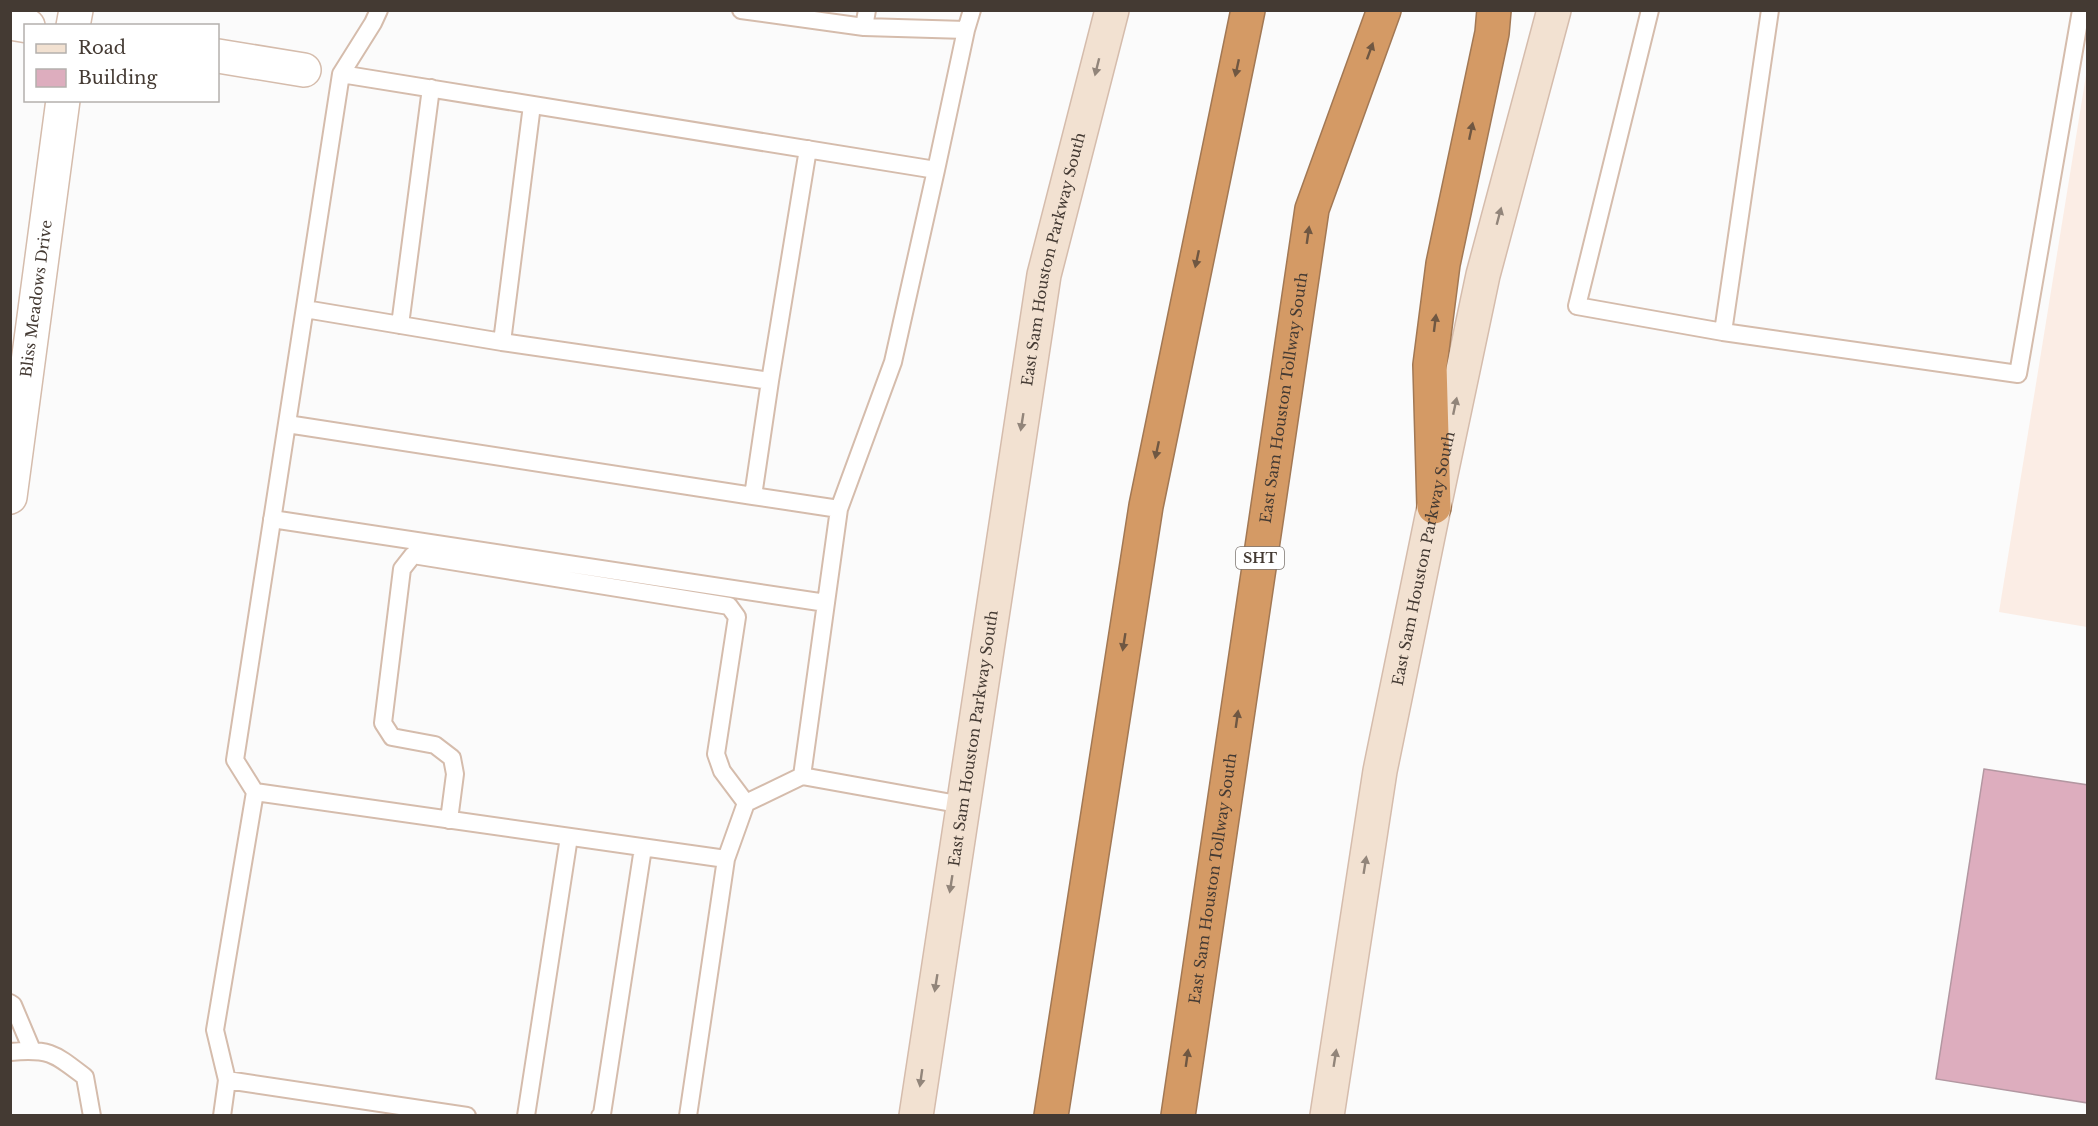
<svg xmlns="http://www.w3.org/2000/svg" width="2098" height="1126" viewBox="0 0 2098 1126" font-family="'Libre Baskerville',serif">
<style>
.built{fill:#fbede5}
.building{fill:#ddadbe;stroke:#b397a1;stroke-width:1.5}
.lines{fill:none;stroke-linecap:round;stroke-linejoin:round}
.service-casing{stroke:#d5bcac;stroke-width:20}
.minor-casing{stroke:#d5bcac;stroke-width:36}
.secondary-casing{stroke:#d5bcac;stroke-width:36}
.motorway-casing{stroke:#a27854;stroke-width:36}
.service{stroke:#fff;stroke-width:16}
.minor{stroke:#fff;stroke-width:33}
.secondary{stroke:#f2e1d1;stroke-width:33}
.motorway{stroke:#d49a65;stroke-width:33}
.oneway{fill:#6f5742}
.oneway2{fill:#92857a}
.labels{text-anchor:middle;stroke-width:6;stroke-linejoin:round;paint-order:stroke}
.shield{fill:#fff;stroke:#7c7570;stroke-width:1.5}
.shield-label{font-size:14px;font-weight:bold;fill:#443a33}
.street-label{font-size:15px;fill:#443a33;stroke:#fff}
</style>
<rect width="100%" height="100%" fill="#fbfbfb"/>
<!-- built -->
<path class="built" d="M 2087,69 L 2088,627 L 2087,627 L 1999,612 Z"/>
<!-- building -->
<path class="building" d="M 1984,769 L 2088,785 L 2088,1103 L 1936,1079 Z"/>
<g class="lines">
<defs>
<path id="service" d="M 741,10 L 864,27 L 966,30
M 1650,10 L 1577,306 L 1723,332 L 1770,10
M 864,27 L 867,10
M 341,74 L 373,23 L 379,10
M 532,105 L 502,342 L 770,381 L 808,149
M 305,309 L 502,342
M 400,325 L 431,88
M 1723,332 L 2018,374 L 2081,10
M 287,424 L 753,496 L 770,381
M 753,496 L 839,509
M 272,519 L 826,603
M 802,776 L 839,509 L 893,362 L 936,170
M 255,792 L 726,859
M 449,820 L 455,774 L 452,758 L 435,745 L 392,737 L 383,723 L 402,569 L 413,555 L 729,606 L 737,617 L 716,754 L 722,771 L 746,803
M 10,1003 L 13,1005 L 32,1050
M 10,1052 C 50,1048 55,1054 85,1077 L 92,1116
M 227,1080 L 467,1116
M 222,1116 L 227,1080 L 215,1030 L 255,792 L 235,760 L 341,74 L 936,170 L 966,30 L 972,10
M 526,1116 L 569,837
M 600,1116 L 602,1114 L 643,848
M 688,1116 L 726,859 L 746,803 L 802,776 L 963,805"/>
<g id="minor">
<path d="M 10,23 L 28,26"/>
<path d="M 73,26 L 76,10"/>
<path d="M 218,56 L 304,70"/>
<path id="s1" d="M 10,497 L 63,100"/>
</g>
<g id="secondary">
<path id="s2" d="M 916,1116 L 1044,275 L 1112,10"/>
<path id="s3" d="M 1327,1116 L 1380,771 L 1434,507 L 1483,275 L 1554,10"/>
</g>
<g id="motorway">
<path d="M 1434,507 L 1430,365 L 1443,264 L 1492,33 L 1494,10"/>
<path d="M 1051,1116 L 1146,506 L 1248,10"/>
<path id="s4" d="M 1178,1116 L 1312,209 L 1384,10"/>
</g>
</defs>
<!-- service casing -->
<use href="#service" class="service-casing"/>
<!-- minor casing -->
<use href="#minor" class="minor-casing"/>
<!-- secondary casing -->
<use href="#secondary" class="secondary-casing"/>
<!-- motorway casing -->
<use href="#motorway" class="motorway-casing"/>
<!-- service -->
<use href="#service" class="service"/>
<!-- minor -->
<use href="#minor" class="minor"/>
<!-- secondary -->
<use href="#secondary" class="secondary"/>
<!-- motorway -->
<use href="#motorway" class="motorway"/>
</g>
<!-- one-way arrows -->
<defs><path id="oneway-solid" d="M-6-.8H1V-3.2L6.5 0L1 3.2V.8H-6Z" transform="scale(1.5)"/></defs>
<g class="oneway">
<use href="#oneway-solid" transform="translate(1370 51) rotate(-70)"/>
<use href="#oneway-solid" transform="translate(1237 68) rotate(102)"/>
<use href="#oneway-solid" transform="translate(1471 131) rotate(-78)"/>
<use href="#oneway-solid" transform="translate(1308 235) rotate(-82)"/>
<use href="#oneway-solid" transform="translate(1197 259) rotate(102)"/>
<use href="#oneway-solid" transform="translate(1435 323) rotate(-83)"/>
<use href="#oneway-solid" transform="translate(1157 450) rotate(102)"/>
<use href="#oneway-solid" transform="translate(1124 642) rotate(99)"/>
<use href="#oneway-solid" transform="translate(1237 719) rotate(-82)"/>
<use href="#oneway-solid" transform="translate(1187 1058) rotate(-82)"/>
</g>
<g class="oneway2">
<use href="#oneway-solid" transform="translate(1097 67) rotate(104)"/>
<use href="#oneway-solid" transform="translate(1499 216) rotate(-75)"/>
<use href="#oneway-solid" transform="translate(1455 406) rotate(-78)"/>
<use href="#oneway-solid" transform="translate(1022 422) rotate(99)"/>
<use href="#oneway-solid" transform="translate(1365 865) rotate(-81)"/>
<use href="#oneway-solid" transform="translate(951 884) rotate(99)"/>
<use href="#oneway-solid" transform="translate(936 983) rotate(99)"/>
<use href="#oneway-solid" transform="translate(1335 1058) rotate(-81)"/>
<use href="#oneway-solid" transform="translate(921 1078) rotate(98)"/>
</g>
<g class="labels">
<!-- shield labels -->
<rect class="shield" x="1236" y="547" width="48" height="22" rx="4.5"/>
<g class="shield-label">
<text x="1260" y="563">SHT</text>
</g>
<!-- street labels -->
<g class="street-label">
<text dy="5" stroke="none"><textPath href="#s2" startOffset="868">East Sam Houston Parkway South</textPath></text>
<text dy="5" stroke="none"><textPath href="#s1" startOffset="200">Bliss Meadows Drive</textPath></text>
<text dy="5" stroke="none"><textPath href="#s4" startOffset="726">East Sam Houston Tollway South</textPath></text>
<text dy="5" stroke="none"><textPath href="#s3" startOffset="566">East Sam Houston Parkway South</textPath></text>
<text dy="5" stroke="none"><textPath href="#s2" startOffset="382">East Sam Houston Parkway South</textPath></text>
<text dy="5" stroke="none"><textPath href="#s4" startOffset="240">East Sam Houston Tollway South</textPath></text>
</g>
</g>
<!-- border -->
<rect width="2098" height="1126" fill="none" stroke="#443a33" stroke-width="24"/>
<!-- legend -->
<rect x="24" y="24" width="195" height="78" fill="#ffffff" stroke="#b4b0ad" stroke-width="1.5"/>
<rect x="36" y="44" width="30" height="9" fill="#f2e1d1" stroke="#b4b0ad" stroke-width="1.5"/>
<text x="78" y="54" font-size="18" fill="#443a33">Road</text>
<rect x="36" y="69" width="30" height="18" fill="#ddadbe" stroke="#b4b0ad" stroke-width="1.5"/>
<text x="78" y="84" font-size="18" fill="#443a33">Building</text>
</svg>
